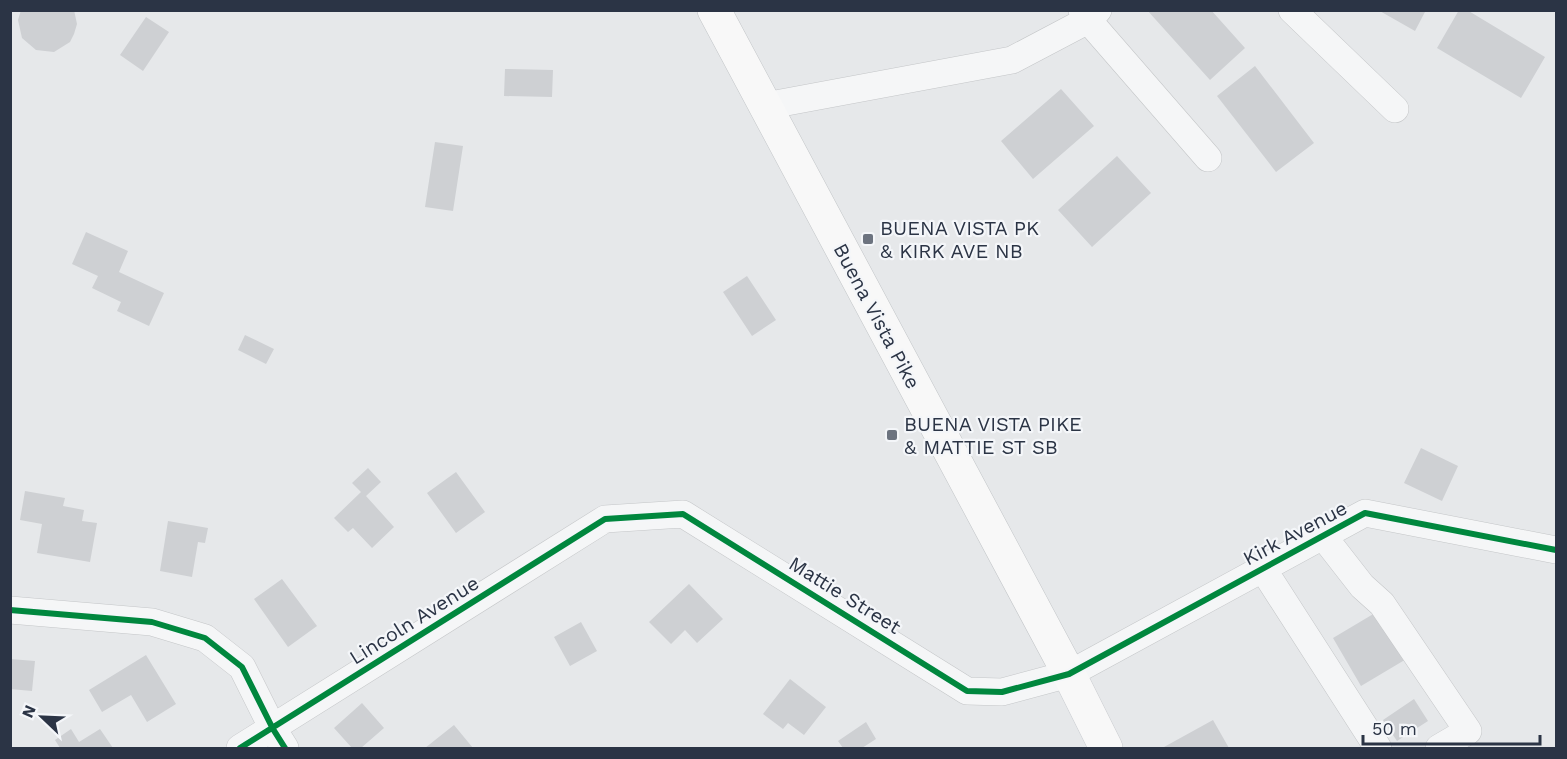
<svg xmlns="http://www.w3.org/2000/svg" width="1567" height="759" viewBox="0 0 1567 759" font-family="'Work Sans',sans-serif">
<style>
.building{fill:#ced0d3}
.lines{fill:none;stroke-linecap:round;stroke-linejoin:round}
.minor-casing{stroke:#c4c6c8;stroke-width:28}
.major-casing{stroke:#c2c5c8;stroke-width:34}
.minor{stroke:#f5f6f7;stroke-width:27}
.major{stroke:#f8f8f8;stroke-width:33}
.cycleway-casing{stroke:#f4f6f9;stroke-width:10}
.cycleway{stroke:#00873e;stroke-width:6}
.poi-dot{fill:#6c737f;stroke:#f4f6f9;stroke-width:2}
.labels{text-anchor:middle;stroke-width:4.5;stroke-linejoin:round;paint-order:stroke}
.poi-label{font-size:20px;fill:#2b3445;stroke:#f4f6f9;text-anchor:start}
.street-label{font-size:20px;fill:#2b3445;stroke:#f4f6f9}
</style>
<rect width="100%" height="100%" fill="#e6e8ea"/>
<!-- building -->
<path class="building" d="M 21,10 L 74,10 L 77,24 L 74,34 L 70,42 L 54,52 L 36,50 L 22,38 L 18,20 Z
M 1147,10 L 1211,10 L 1245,48 L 1210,80 Z
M 1378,10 L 1426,10 L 1415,31 Z
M 1459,10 L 1467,10 L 1545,57 L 1521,98 L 1437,48 Z
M 146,17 L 169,32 L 143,71 L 120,55 Z
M 1255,66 L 1314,143 L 1276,172 L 1217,96 Z
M 505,69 L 553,70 L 552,97 L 504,96 Z
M 1061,89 L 1094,126 L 1033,179 L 1001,141 Z
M 435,142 L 463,146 L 453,211 L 425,207 Z
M 1117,156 L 1151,193 L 1092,247 L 1058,210 Z
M 86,232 L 128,251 L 119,272 L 164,293 L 149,326 L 117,311 L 121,302 L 92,288 L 98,276 L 72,264 Z
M 747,276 L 776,320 L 752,336 L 723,292 Z
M 245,335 L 274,349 L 266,364 L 238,350 Z
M 1421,448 L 1458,466 L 1442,501 L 1404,483 Z
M 368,468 L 381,482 L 366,496 L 394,527 L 372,548 L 353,528 L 348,532 L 334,518 L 361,492 L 352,483 Z
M 456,472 L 485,512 L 456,533 L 427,493 Z
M 25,491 L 65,498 L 63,506 L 84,510 L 82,521 L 97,523 L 90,562 L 37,553 L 42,524 L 20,520 Z
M 168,521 L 208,528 L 205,543 L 198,542 L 192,577 L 160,571 Z
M 282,579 L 317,626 L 288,647 L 254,599 Z
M 689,584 L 723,619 L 697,643 L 685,630 L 671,644 L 649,622 Z
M 1380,610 L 1408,658 L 1361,686 L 1333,638 Z
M 581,622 L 597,651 L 570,666 L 554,637 Z
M 146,655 L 176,704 L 147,722 L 131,695 L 102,712 L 89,690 Z
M 10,659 L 35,661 L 32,691 L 10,689 Z
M 790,679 L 826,707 L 804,735 L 788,723 L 783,729 L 763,714 Z
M 1414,699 L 1428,721 L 1397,741 L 1383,720 Z
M 362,703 L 384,728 L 361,748 L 352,748 L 334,728 Z
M 1213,720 L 1229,748 L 1165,748 L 1164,747 Z
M 866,722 L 876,739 L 862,748 L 843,748 L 838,741 Z
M 454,725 L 473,748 L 425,748 Z
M 71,729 L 79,742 L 100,729 L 113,748 L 60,748 L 55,740 Z"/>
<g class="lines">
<defs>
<path id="minor" d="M 1082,10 L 1088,20 L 1208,158
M 1292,10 L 1395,109
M 765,106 L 1012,60 L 1088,20 L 1098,10
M 1323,536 L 1362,586 L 1382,604 L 1468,731 L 1439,748
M 1263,569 L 1378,748
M 10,610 L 152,622 L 205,638 L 242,667 L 273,729 L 285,748
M 240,748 L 605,519 L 683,514 L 967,691 L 1002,692 L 1069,674 L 1365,513 L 1556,550"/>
<path id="major" d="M 714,10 L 1069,674 L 1106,748"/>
</defs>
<!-- minor casing -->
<use href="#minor" class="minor-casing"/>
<!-- major casing -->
<use href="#major" class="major-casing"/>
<!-- minor -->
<use href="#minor" class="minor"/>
<!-- major -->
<use href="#major" class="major"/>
<defs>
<path id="cycleway" d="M 10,610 L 152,622 L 205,638 L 242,667 L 273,729 L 285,748
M 240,748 L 605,519 L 683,514 L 967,691 L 1002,692 L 1069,674 L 1365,513 L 1556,550"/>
</defs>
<!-- cycleway casing -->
<use href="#cycleway" class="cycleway-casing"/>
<!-- cycleway -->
<use href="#cycleway" class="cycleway"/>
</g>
<!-- markers -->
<g class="poi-dot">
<rect x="862" y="233" width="12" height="12" rx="3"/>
<rect x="886" y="429" width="12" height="12" rx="3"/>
</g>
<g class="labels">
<!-- poi labels -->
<g class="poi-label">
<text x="880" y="235">BUENA VISTA PK<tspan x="880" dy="23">&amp; KIRK AVE NB</tspan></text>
<text x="904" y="431">BUENA VISTA PIKE<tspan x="904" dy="23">&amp; MATTIE ST SB</tspan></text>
</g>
<!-- street labels -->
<g class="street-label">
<text transform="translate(877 316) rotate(62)" y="7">Buena Vista Pike</text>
<text transform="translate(1295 533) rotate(-28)" y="7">Kirk Avenue</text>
<text transform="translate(845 595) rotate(32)" y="7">Mattie Street</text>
<text transform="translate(414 620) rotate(-32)" y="7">Lincoln Avenue</text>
</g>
</g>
<!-- border -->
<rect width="1567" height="759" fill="none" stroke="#2b3445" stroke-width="24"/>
<!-- north arrow -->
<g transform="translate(42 717) rotate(293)" stroke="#f4f6f9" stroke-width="4.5" paint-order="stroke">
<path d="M0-4.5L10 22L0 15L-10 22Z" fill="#2b3445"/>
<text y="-9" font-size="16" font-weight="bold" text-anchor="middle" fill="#2b3445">N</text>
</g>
<!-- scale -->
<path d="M1363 735v9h177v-9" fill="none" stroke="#2b3445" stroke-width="3"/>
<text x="1372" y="735" font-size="18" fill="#2b3445" stroke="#f4f6f9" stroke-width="4.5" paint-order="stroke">50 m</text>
</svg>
